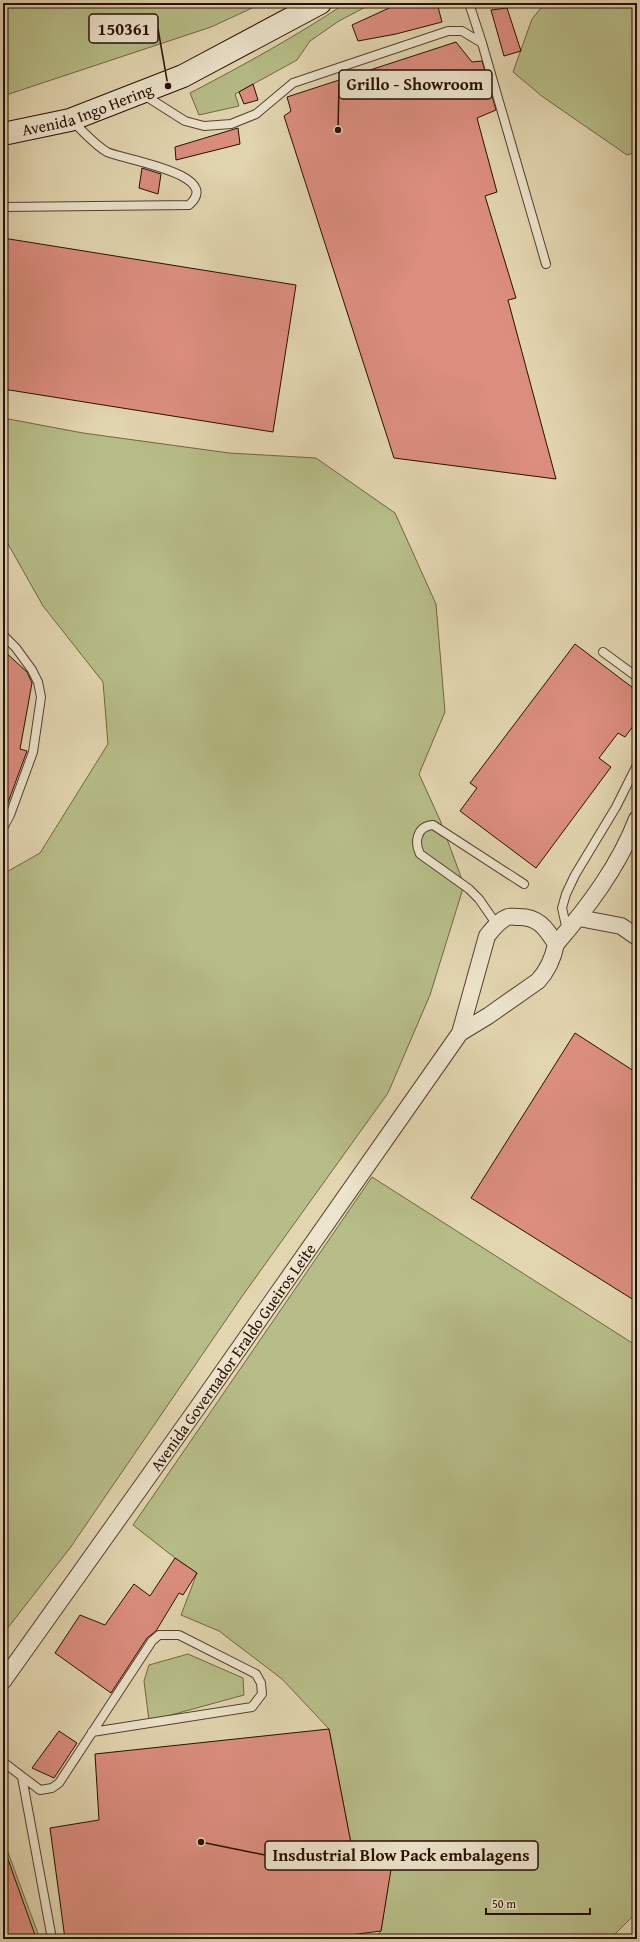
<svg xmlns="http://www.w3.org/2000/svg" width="640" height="1942" viewBox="0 0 640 1942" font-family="'Gentium Book Plus',serif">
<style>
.green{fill:#b7bd88;stroke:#706644}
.building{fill:#dc8e7f;stroke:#290f00}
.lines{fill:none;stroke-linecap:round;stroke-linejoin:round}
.service-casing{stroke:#57412c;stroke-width:10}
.minor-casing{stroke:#57412c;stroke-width:18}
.secondary-casing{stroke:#290f00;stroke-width:24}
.service{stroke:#ece4cc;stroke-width:8}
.minor{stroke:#ece4cc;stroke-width:16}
.secondary{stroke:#ece4cc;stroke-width:22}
.labels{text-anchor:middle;stroke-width:3;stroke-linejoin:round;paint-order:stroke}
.street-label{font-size:16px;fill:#290f00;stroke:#ece4cc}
.leader{fill:none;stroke:#290f00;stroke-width:1.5}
.callout-dot{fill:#290f00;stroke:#ece4cc;stroke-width:1.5}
.callout{fill:#ece4cc;stroke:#290f00;stroke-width:1.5}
.callout-label{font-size:17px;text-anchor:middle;font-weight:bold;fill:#290f00}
</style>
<rect width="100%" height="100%" fill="#e2d6b0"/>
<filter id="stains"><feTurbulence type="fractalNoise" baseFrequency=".005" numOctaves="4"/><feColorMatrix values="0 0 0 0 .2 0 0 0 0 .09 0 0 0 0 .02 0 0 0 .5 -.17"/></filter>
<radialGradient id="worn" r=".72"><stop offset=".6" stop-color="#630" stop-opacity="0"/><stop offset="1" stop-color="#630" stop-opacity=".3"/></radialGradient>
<!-- green -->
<path class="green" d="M 3,3 L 263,3 L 211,27 L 3,96 Z
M 346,3 L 373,3 L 339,21 L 310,41 L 297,60 L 235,94 L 239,106 L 199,115 L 190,93 C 244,65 296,36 346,3 Z
M 545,3 L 637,3 L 637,152 L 627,155 L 543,97 L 513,72 L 532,19 Z
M 3,418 L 83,433 L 229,453 L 316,458 L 395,513 L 436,604 L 445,712 L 419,774 L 440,820 L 464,885 L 430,995 L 388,1093 L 243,1295 L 70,1548 L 3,1634 L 3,874 L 40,853 L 108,744 L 103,682 L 43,606 L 3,535 Z
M 372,1177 L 637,1346 L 637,1912 L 610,1939 L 373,1939 L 381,1931 L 392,1857 L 355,1864 L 329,1729 L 282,1679 L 219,1631 L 181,1615 L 197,1573 L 175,1558 L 133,1525 Z
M 188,1654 L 243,1678 L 244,1695 L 149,1721 L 144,1681 L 149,1665 Z
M 3,1839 L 40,1939 L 3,1939 Z"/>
<!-- building -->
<path class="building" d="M 400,3 L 437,3 L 442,22 L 396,34 L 358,41 L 352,25 Z
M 507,8 L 521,51 L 504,56 L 491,10 Z
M 456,42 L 472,62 L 482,61 L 496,110 L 477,118 L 497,192 L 485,196 L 516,298 L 508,300 L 556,479 L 394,458 L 284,116 L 291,111 L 287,97 Z
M 253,84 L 258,100 L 244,104 L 239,92 Z
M 238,128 L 240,144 L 176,160 L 175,147 Z
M 142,168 L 161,174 L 158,194 L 139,188 Z
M 3,238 L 296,285 L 273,432 L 3,389 Z
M 575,644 L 637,691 L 637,721 L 625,737 L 618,733 L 599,758 L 611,767 L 536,868 L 460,811 L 477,788 L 470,783 Z
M 3,650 L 27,672 L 32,683 L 20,749 L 27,751 L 3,816 Z
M 575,1033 L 637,1073 L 637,1302 L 471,1198 Z
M 175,1558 L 197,1573 L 183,1595 L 179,1593 L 156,1631 L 147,1638 L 111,1693 L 55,1653 L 80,1615 L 105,1625 L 134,1584 L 150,1596 Z
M 329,1729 L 355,1864 L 393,1857 L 381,1931 L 319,1939 L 65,1939 L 50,1828 L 99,1820 L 95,1754 Z
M 59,1731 L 77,1743 L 54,1778 L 32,1768 Z
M 3,1851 L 5,1851 L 35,1935 L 24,1939 L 3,1939 Z"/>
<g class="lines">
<defs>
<path id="service" d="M 469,3 L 482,43
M 144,95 L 185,121 L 204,126 L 231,124 L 256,114 L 293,83 L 448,31 L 462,31 L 482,43 L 546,264
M 3,207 L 189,205 C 225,174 121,159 107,152 C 95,145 84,132 73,122
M 3,635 L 16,648 L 32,670 L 38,682 L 41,697 L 33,752 L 10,815 L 3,828
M 603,652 L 637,677
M 497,925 L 479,899 L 469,889 L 420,854 C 414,842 417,826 433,825 L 524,884
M 567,930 L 562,908 L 566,894 L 575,875 L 616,807 L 637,765
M 3,1762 L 40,1790 L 52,1788 L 59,1783 L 152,1641 L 159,1635 L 179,1635 L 256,1674 L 261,1683 L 262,1694 L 252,1707 L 92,1732
M 22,1777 L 52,1939"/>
<g id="minor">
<path d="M 579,918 L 621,926 L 637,937"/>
<path d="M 556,944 C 588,907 619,866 637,819"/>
<path id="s1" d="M 3,1681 L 198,1407 L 460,1033 L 487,936 C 492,930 499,920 508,917 C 510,916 515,917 517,917 C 538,916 546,928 556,944 C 553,959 548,970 538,981 L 488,1016 L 460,1033"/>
</g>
<g id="secondary">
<path id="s2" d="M 3,134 L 70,120 L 183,76 L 320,3"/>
</g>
</defs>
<!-- service casing -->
<use href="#service" class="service-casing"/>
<!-- minor casing -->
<use href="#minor" class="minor-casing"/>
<!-- secondary casing -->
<use href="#secondary" class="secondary-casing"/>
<!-- service -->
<use href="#service" class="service"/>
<!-- minor -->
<use href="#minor" class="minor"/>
<!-- secondary -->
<use href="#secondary" class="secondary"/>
</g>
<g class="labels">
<!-- street labels -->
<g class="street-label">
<text dy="6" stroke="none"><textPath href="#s2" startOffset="88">Avenida Ingo Hering</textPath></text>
<text dy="6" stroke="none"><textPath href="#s1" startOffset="397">Avenida Governador Eraldo Gueiros Leite</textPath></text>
</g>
</g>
<!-- callouts -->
<path class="leader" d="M168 86L158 29M338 130L339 84M201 1842L265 1855"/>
<g class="callout-dot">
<circle cx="168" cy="86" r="4"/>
<circle cx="338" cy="130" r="4"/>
<circle cx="201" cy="1842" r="4"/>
</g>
<g class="callout">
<rect x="89" y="14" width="69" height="29" rx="4"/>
<rect x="339" y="70" width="153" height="29" rx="4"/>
<rect x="265" y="1841" width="273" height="29" rx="4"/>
</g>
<g class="callout-label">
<text x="124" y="35">150361</text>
<text x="415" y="90">Grillo - Showroom</text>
<text x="401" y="1861">Insdustrial Blow Pack embalagens</text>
</g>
<!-- margin -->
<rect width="640" height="1942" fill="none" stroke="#e2d6b0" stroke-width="16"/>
<rect x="4" y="4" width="632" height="1934" fill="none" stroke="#290f00" stroke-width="2"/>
<rect x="8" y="8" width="624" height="1926" fill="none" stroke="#290f00"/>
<!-- scale -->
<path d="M486 1908v6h104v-6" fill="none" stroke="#290f00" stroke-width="2"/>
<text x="492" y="1908" font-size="12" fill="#290f00" stroke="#ece4cc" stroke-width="3" paint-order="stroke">50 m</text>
<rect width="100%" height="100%" filter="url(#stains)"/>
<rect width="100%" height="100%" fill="url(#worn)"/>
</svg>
